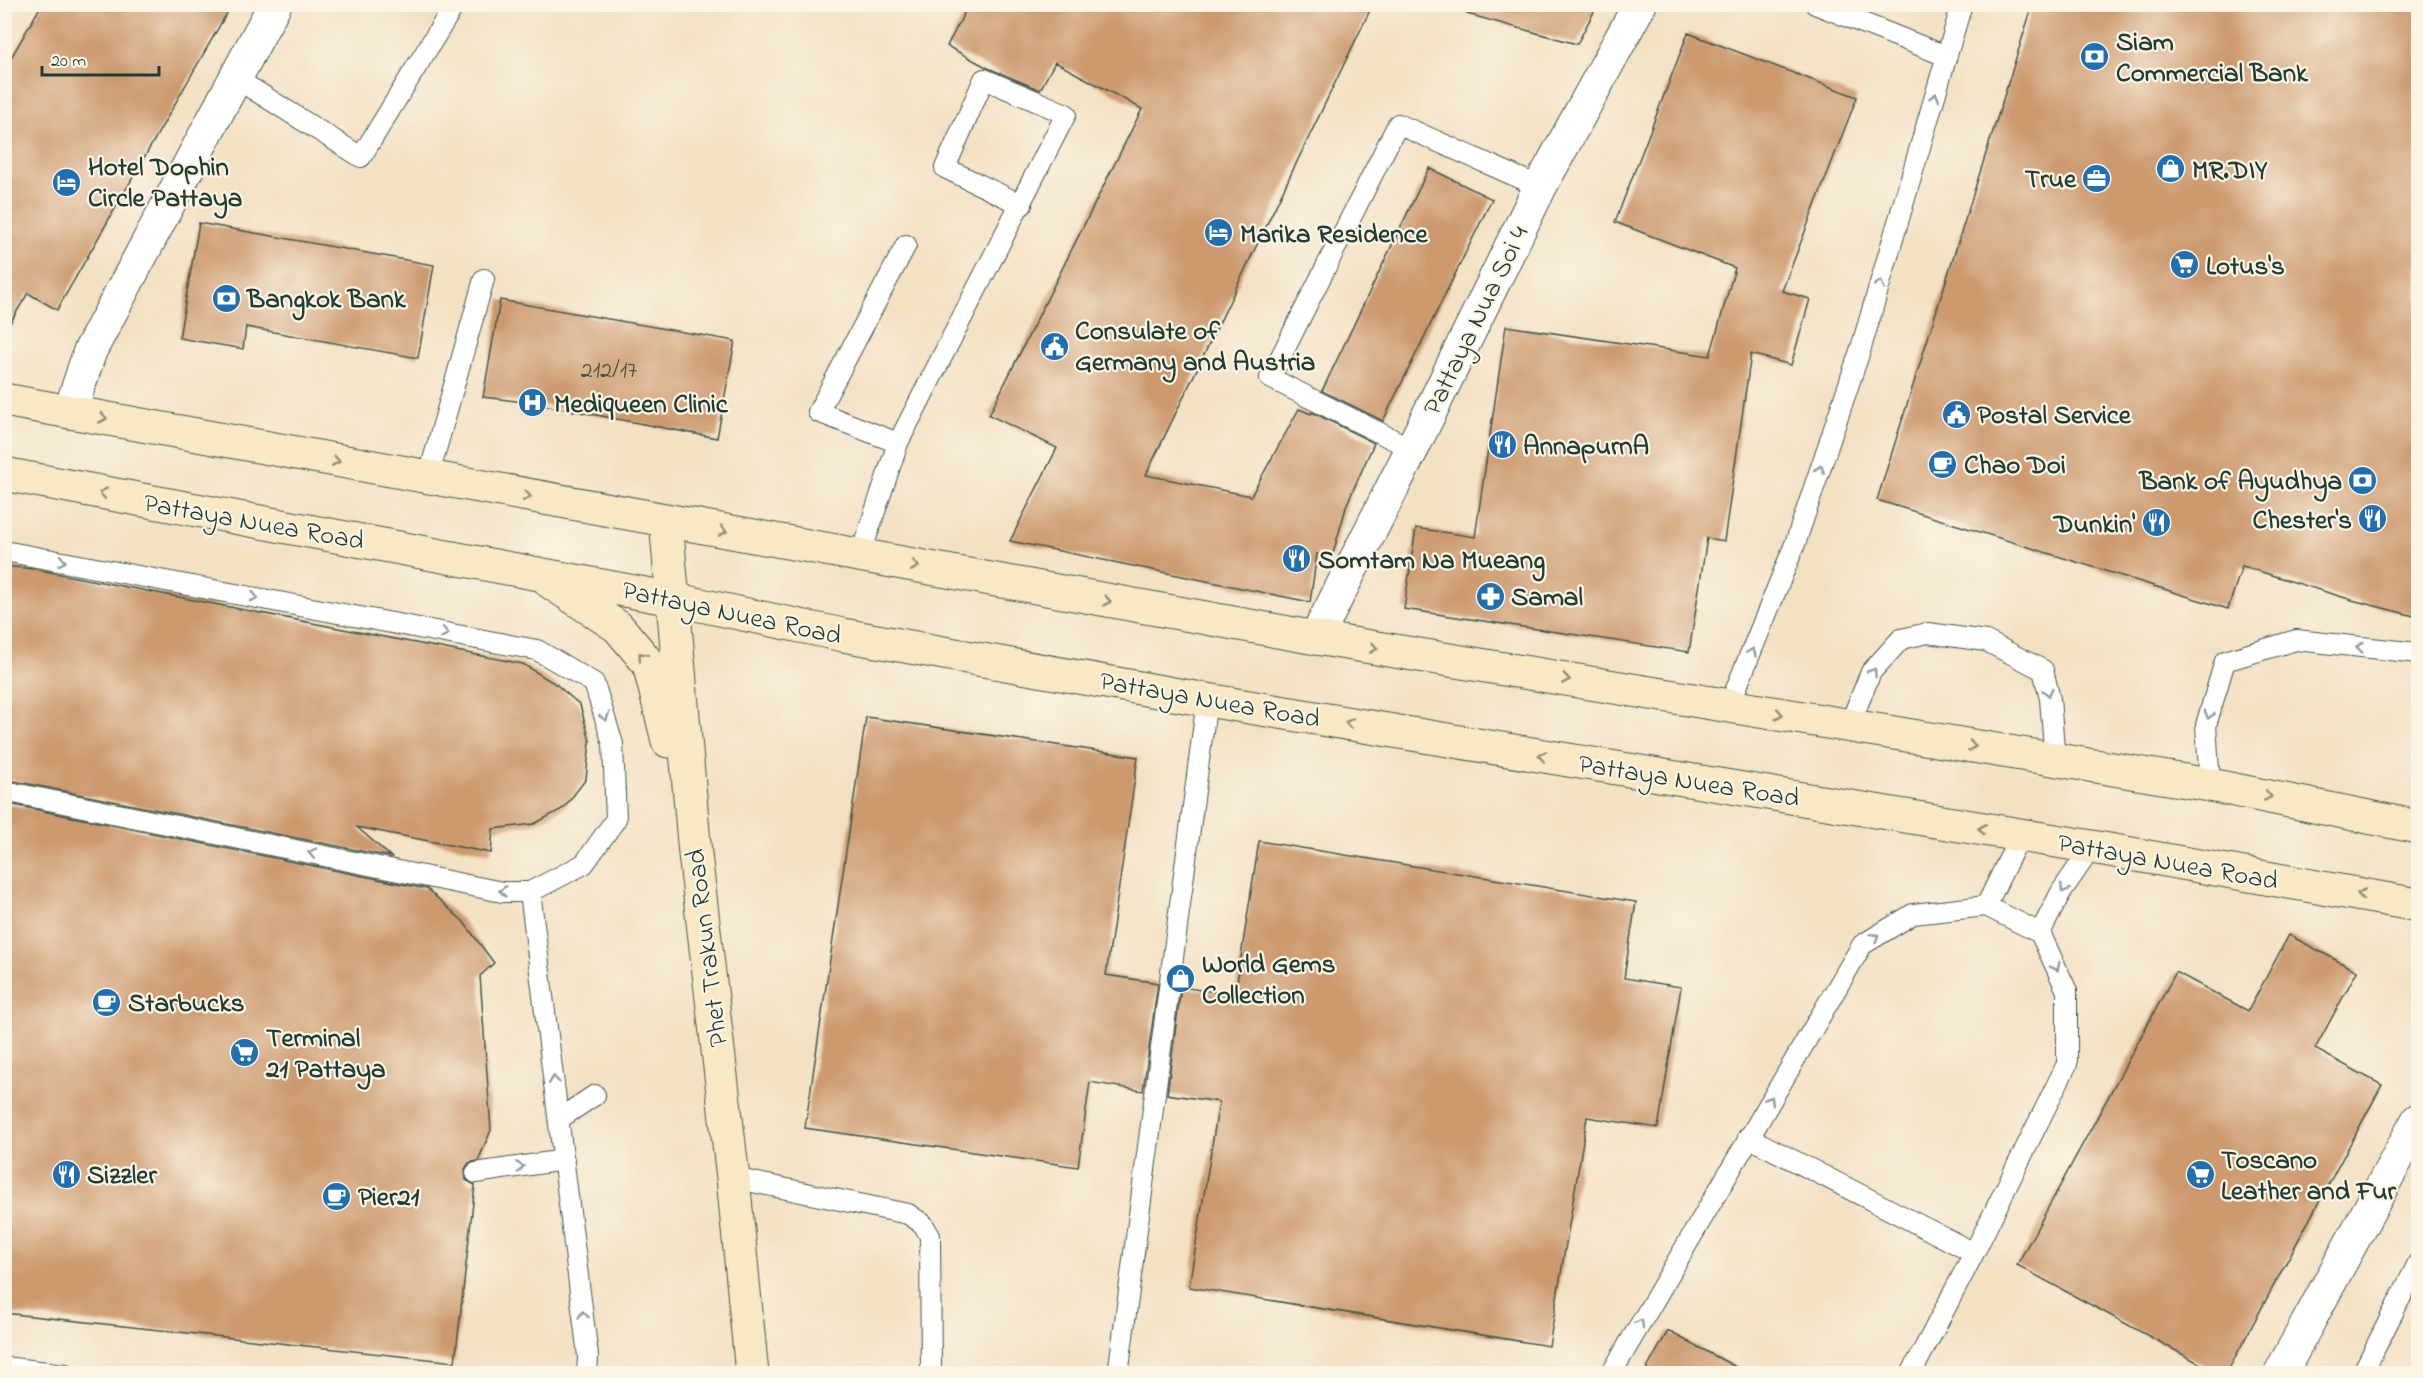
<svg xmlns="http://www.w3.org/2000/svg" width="2423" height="1378" viewBox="0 0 2423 1378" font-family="'Indie Flower',sans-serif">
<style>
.building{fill:#cc9a6e}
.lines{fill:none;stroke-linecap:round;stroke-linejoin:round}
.lane-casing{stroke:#3f564a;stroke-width:22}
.street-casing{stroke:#3f564a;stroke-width:35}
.secondary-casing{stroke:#3f564a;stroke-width:35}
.lane{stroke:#fff;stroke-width:20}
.street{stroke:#fff;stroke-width:33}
.secondary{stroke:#f8e8c3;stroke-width:33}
.oneway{stroke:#8f9e9a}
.oneway2{stroke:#8c927c}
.labels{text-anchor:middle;stroke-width:4.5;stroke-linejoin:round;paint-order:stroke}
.number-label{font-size:24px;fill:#4a5442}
.poi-label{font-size:27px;font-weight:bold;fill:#1f3d34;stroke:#fcf5e5;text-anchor:start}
.street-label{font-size:27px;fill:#1f3d34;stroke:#fcf5e5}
</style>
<rect width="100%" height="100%" fill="#fcf5e5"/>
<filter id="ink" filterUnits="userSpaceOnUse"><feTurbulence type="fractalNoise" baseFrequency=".0167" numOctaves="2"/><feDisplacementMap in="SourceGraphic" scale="12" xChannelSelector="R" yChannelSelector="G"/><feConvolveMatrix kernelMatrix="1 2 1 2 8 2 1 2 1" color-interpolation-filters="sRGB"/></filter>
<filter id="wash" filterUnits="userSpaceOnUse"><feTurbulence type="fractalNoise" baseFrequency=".008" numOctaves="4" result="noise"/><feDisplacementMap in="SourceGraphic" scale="24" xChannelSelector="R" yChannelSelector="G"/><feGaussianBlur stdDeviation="1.35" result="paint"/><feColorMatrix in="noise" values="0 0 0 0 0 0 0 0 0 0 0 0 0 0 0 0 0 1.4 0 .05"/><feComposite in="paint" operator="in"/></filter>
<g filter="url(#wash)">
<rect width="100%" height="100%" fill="#f3e1c4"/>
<g id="blocks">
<!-- building -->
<path class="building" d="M 42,4 L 232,4 L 57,310 L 28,293 L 4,333 L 4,70 Z
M 969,4 L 1373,4 L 1146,475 L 1251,496 L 1299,409 L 1311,414 L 1312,412 L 1374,443 L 1347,504 L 1332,557 L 1317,554 L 1310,602 L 1010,541 L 1057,448 L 989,415 L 1142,109 L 1055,62 L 1040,90 L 988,68 L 947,46 Z
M 1468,4 L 1598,4 L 1577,44 L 1467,14 Z
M 2033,4 L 2418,4 L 2418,617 L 2352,600 L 2242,566 L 2228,609 L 1877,500 Z
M 1688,33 L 1857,97 L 1782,291 L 1810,299 L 1791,365 L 1751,354 L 1724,541 L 1707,538 L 1689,652 L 1404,609 L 1416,528 L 1475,537 L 1506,326 L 1710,356 L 1735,268 L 1615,222 Z
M 1429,168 L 1492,199 L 1383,421 L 1322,391 Z
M 199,223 L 434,265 L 418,358 L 246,327 L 243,349 L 179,338 Z
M 500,300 L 735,341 L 717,438 L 533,403 L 483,397 Z
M 4,566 L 34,569 L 523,664 L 557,685 L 580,705 L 590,741 L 586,779 L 564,808 L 534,824 L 493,829 L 491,853 L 357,827 L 391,857 L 4,779 Z
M 866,717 L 1138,757 L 1106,975 L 1158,983 L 1143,1091 L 1090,1082 L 1078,1167 L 805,1128 Z
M 4,803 L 427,889 L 463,921 L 494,963 L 480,976 L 491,1130 L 478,1161 L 469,1163 L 465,1169 L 466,1180 L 475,1185 L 455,1362 L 4,1313 Z
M 1259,841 L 1636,902 L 1624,978 L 1681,987 L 1658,1128 L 1587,1117 L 1549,1346 L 1189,1287 L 1219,1102 L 1167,1094 L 1181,987 L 1235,995 Z
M 2289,935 L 2357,971 L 2315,1049 L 2382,1085 L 2226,1374 L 2219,1374 L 2017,1265 L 2176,972 L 2248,1011 Z
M 1668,1331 L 1749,1374 L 1644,1374 Z"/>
</g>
</g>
<g filter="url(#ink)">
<use href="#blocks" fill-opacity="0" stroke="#3f564a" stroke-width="1.5"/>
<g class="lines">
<defs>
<path id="lane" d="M 1815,4 L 1946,56
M 235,78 L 361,157 L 455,4
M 898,443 L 818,412 L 906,245
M 1412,449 L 1270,378 L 1398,124 L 1540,187
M 428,478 L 484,279
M 4,551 L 537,650 L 594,683 L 613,744 L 616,819 L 584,864 L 530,892
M 860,556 L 898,443 L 1066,114 L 984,79 L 945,168 L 1022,205
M 1729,706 L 1795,544 L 1861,348 L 1962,4
M 1849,726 L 1871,672 L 1901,639 L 1928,633 L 1986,641 L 2043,670 L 2050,699 L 2055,760
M 2210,785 L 2206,725 L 2225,661 L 2296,640 L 2418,653
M 4,791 L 502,892 L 530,892 L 588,1356 L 587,1374
M 1986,906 L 2020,836
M 2040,933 L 2061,892 L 2092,847
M 559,1119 L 595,1095
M 1748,1137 L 1974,1253
M 476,1173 L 564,1160
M 733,1178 L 908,1214 L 923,1224 L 930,1236 L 931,1374
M 4,1367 L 65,1374
M 1118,1374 L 1207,700
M 1611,1374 L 1862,945 L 1913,914 L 1986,906 L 2040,933 L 2067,991 L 2067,1064 L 1974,1253 L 1911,1374
M 2362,1374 L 2418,1263"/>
<path id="street" d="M 70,412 L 90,351 L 275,4
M 1316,638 L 1412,449 L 1540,187 L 1640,4
M 2280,1374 L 2418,1120"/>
<path id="secondary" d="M 4,400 L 1316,638 L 2210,785 L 2418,827
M 4,474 L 672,599 L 843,635 L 1207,700 L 2092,847 L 2418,905
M 666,521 L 695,854 L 733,1178 L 752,1374
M 550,582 L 618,627 L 649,664 L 668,741"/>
</defs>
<!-- lane casing -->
<use href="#lane" class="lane-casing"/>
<!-- street casing -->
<use href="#street" class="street-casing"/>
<!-- secondary casing -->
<use href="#secondary" class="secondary-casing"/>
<!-- lane -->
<use href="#lane" class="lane"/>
<!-- street -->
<use href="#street" class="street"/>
<!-- secondary -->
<use href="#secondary" class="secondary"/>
</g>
<!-- one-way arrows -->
<defs><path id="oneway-chevron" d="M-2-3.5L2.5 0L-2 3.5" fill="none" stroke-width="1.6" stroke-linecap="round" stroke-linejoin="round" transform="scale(1.5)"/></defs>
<g class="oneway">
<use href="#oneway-chevron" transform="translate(1935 97) rotate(-74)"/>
<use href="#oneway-chevron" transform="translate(1880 284) rotate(-74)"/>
<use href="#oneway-chevron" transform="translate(1820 469) rotate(-71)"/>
<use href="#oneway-chevron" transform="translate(62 561) rotate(11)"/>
<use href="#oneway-chevron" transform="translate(254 597) rotate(11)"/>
<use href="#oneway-chevron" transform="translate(445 633) rotate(11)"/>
<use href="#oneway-chevron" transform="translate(2360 647) rotate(-174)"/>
<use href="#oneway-chevron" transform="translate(1752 652) rotate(-67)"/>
<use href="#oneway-chevron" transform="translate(1873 672) rotate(-57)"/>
<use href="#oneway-chevron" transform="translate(2048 692) rotate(78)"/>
<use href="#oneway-chevron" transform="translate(2209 715) rotate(107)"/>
<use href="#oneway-chevron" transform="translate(605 717) rotate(72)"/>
<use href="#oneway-chevron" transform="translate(312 853) rotate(-168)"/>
<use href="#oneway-chevron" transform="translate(2064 889) rotate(122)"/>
<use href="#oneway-chevron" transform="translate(503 891) rotate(-175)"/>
<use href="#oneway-chevron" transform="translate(1875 937) rotate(-32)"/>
<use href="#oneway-chevron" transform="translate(2056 967) rotate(65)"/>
<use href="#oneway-chevron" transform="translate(554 1080) rotate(-97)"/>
<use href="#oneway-chevron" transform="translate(1770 1100) rotate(-59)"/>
<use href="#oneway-chevron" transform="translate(520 1167) rotate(-9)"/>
<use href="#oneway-chevron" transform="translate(583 1315) rotate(-97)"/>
<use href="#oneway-chevron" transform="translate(1640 1323) rotate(-60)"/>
</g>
<g class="oneway2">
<use href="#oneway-chevron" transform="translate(103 418) rotate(10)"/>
<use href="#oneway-chevron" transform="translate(336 461) rotate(10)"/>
<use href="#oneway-chevron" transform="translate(103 493) rotate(-169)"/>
<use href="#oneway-chevron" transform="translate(527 496) rotate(10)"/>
<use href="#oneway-chevron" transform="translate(723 531) rotate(10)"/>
<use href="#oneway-chevron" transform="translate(915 566) rotate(10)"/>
<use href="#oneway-chevron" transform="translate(1107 601) rotate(10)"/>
<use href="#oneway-chevron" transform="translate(1374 648) rotate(9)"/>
<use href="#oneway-chevron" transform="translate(642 656) rotate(-130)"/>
<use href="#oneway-chevron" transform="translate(1566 679) rotate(9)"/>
<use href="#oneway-chevron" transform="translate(1779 714) rotate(10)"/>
<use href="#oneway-chevron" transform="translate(1349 723) rotate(-170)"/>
<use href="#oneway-chevron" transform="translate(1972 746) rotate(9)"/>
<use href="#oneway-chevron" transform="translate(1542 756) rotate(-170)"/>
<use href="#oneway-chevron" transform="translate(2268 796) rotate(11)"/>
<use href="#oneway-chevron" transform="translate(1982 829) rotate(-170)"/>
<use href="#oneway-chevron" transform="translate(2361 894) rotate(-170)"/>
</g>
</g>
<!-- icons -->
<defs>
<symbol id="bank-disc" viewBox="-11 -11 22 22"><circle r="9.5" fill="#1f6fb2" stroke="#fcf5e5"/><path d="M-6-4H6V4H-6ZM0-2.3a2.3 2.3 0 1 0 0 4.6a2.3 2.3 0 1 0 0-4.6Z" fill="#fff"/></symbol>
<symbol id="shop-disc" viewBox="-11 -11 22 22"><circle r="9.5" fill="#1f6fb2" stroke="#fcf5e5"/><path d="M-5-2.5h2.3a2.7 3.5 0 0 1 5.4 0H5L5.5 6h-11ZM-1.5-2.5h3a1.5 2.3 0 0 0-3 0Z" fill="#fff"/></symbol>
<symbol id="office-disc" viewBox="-11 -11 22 22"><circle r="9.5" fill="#1f6fb2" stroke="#fcf5e5"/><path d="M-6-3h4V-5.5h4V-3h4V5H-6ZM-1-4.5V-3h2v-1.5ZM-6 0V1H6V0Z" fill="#fff"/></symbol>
<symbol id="hotel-disc" viewBox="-11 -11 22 22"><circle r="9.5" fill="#1f6fb2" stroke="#fcf5e5"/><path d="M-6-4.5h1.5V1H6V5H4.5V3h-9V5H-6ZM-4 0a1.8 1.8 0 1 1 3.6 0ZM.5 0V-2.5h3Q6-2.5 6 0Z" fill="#fff"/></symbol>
<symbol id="supermarket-disc" viewBox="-11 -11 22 22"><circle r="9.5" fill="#1f6fb2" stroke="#fcf5e5"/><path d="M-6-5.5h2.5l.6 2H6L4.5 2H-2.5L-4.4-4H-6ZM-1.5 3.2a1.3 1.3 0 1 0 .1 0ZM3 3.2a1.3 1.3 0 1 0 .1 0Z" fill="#fff"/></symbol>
<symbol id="civic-disc" viewBox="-11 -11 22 22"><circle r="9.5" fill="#1f6fb2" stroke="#fcf5e5"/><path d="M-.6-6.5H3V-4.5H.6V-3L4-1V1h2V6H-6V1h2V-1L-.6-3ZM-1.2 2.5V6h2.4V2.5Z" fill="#fff"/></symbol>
<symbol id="hospital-disc" viewBox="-11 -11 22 22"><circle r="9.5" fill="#1f6fb2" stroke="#fcf5e5"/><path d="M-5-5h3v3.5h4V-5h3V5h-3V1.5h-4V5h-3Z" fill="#fff"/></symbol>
<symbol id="restaurant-disc" viewBox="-11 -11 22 22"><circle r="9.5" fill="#1f6fb2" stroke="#fcf5e5"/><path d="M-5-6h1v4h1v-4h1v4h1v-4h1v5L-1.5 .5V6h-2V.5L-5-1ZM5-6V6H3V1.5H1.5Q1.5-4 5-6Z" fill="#fff"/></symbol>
<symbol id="cafe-disc" viewBox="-11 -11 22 22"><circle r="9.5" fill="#1f6fb2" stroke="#fcf5e5"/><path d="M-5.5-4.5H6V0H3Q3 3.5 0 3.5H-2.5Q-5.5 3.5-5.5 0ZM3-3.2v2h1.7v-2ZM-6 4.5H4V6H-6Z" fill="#fff"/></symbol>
<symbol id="pharmacy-disc" viewBox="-11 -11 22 22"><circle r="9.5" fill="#1f6fb2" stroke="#fcf5e5"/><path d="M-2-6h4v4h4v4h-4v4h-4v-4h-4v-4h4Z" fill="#fff"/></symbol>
</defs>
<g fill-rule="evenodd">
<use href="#bank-disc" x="2078" y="40" width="33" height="33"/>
<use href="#shop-disc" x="2154" y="152" width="33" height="33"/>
<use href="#office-disc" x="2080" y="162" width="33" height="33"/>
<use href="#hotel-disc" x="50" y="166" width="33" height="33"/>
<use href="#hotel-disc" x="1202" y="216" width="33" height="33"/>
<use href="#supermarket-disc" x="2168" y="248" width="33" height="33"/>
<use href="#bank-disc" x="210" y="282" width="33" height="33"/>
<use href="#civic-disc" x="1038" y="330" width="33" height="33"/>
<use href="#hospital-disc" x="516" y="386" width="33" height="33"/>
<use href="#civic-disc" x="1940" y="398" width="33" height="33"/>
<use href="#restaurant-disc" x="1486" y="428" width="33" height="33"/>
<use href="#cafe-disc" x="1926" y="448" width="33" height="33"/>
<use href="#bank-disc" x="2346" y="464" width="33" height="33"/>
<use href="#restaurant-disc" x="2356" y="502" width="33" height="33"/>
<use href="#restaurant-disc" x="2140" y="506" width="33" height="33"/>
<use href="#restaurant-disc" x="1280" y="542" width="33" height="33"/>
<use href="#pharmacy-disc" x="1474" y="580" width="33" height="33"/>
<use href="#shop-disc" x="1164" y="962" width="33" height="33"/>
<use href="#cafe-disc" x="90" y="986" width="33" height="33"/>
<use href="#supermarket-disc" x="228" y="1036" width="33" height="33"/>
<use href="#restaurant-disc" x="50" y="1158" width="33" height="33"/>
<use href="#supermarket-disc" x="2184" y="1158" width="33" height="33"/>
<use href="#cafe-disc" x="320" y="1180" width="33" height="33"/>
</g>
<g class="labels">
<!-- number labels -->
<g class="number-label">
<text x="609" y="377">212/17</text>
</g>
<!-- poi labels -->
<g class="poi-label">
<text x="2116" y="50">Siam<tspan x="2116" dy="31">Commercial Bank</tspan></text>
<text x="88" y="175">Hotel Dophin<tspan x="88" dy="31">Circle Pattaya</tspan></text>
<text x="2192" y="178">MR.DIY</text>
<text x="2076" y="187" text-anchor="end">True</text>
<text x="1240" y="242">Marika Residence</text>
<text x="2206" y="274">Lotus's</text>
<text x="247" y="307">Bangkok Bank</text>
<text x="1075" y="339">Consulate of<tspan x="1075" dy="31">Germany and Austria</tspan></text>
<text x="554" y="412">Mediqueen Clinic</text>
<text x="1977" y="423">Postal Service</text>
<text x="1523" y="454">AnnapurnA</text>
<text x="1964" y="473">Chao Doi</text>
<text x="2342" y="489" text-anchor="end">Bank of Ayudhya</text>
<text x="2352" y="528" text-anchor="end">Chester's</text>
<text x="2135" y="532" text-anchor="end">Dunkin'</text>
<text x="1318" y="568">Somtam Na Mueang</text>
<text x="1511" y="605">Samal</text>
<text x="1202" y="972">World Gems<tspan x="1202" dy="31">Collection</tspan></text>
<text x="128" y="1011">Starbucks</text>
<text x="266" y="1046">Terminal<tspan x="266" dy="31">21 Pattaya</tspan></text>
<text x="2221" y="1168">Toscano<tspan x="2221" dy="31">Leather and Fur</tspan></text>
<text x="87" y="1183">Sizzler</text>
<text x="358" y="1205">Pier21</text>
</g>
<!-- street labels -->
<g class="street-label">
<text transform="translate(1475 320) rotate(-64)" y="9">Pattaya Nua Soi 4</text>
<text transform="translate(254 521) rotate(10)" y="9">Pattaya Nuea Road</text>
<text transform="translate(732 612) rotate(12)" y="9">Pattaya Nuea Road</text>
<text transform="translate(1210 699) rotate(10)" y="9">Pattaya Nuea Road</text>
<text transform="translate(1689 780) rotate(9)" y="9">Pattaya Nuea Road</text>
<text transform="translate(2168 861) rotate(10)" y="9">Pattaya Nuea Road</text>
<text transform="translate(706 948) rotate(-97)" y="9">Phet Trakun Road</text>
</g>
</g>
<!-- margin -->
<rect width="2423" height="1378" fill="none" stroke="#fcf5e5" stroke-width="24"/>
<!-- scale -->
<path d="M42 66v9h117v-9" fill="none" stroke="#1f3d34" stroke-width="3"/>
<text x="51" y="66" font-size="18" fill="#1f3d34" stroke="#fcf5e5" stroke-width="4.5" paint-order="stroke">20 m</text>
</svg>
